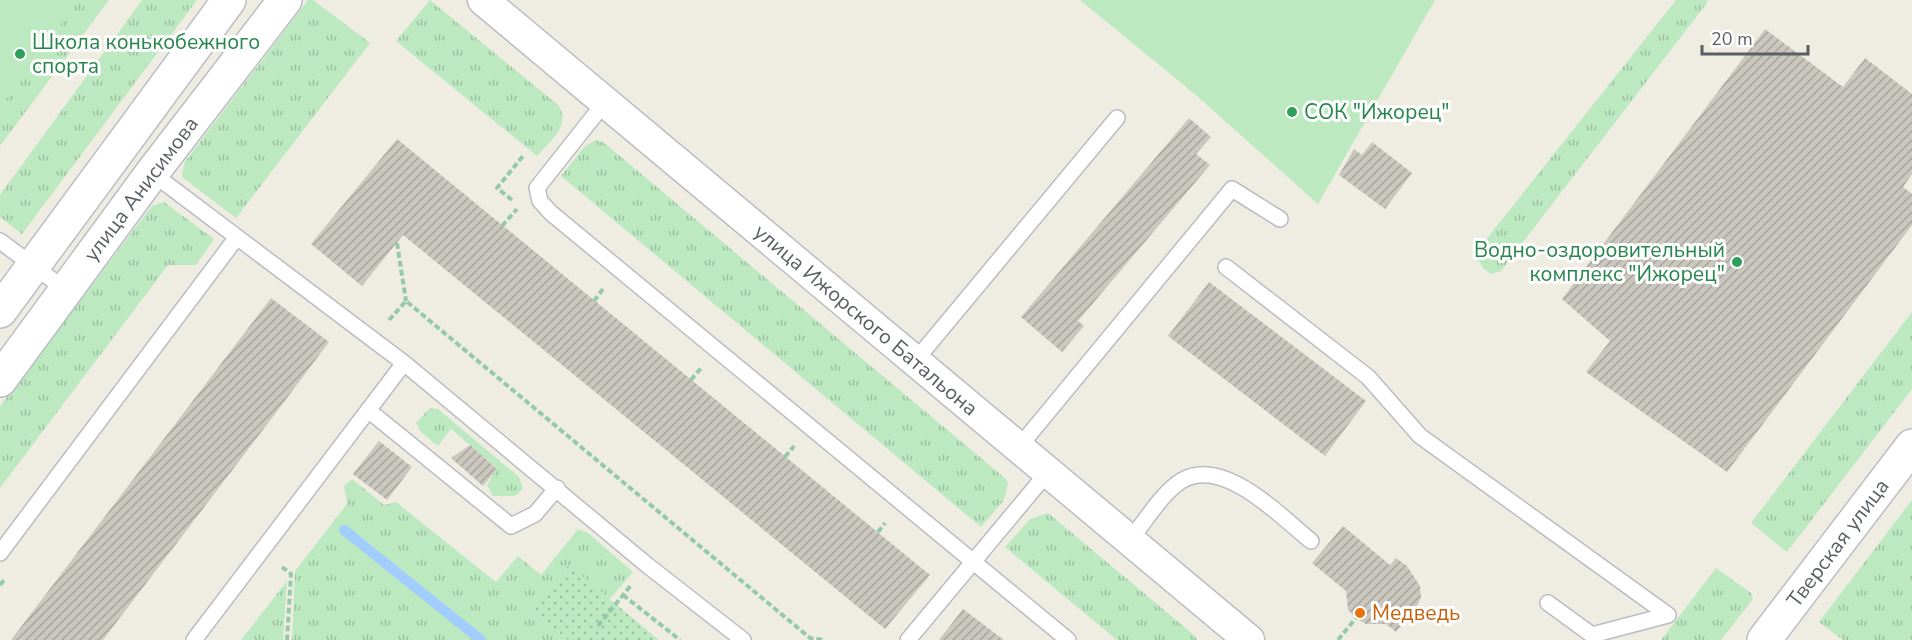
<svg xmlns="http://www.w3.org/2000/svg" width="1912" height="640" viewBox="0 0 1912 640" font-family="'Nunito Sans',sans-serif">
<style>
.grass{fill:url(#grass-tufts)}
.park{fill:url(#park-dots)}
.garden{fill:#bce9c0}
.lines{fill:none;stroke-linecap:round;stroke-linejoin:round}
.stream{stroke:#a2ceff;stroke-width:10}
.building{fill:url(#building-hatch)}
.service-casing{stroke:#babcc3;stroke-width:18}
.minor-casing{stroke:#babcc3;stroke-width:33}
.secondary-casing{stroke:#bbbec5;stroke-width:36}
.path{stroke:#94caa9;stroke-width:4;stroke-dasharray:6 3;stroke-linecap:butt}
.service{stroke:#fff;stroke-width:15}
.minor{stroke:#fff;stroke-width:30}
.secondary{stroke:#fff;stroke-width:33}
.leisure-dot{fill:#2e9e5b;stroke:#fff;stroke-width:2}
.food-dot{fill:#e8710a;stroke:#fff;stroke-width:2}
.labels{text-anchor:middle;stroke-width:6;stroke-linejoin:round;paint-order:stroke}
.leisure-label{font-size:21px;fill:#27864d;stroke:#fff;text-anchor:start}
.street-label{font-size:21px;fill:#5a5e65;stroke:#fff}
.food-label{font-size:21px;fill:#c56008;stroke:#fff;text-anchor:start}
</style>
<defs>
<pattern id="grass-tufts" width="24" height="20" patternUnits="userSpaceOnUse" patternTransform="scale(1.5)"><rect width="24" height="20" fill="#bce9c0"/><path d="M3 7l-1-3M5 7V3M7 7l1-3M15 17l-1-3M17 17v-4M19 17l1-3" fill="none" stroke="#9cc0a0"/></pattern>
<pattern id="park-dots" width="8" height="8" patternUnits="userSpaceOnUse" patternTransform="scale(1.5)"><rect width="8" height="8" fill="#bce9c0"/><path d="M2 2h.1M6 6h.1" fill="none" stroke="#9cc0a0" stroke-width="1.8" stroke-linecap="round"/></pattern>
<pattern id="building-hatch" width="6" height="6" patternUnits="userSpaceOnUse" patternTransform="scale(1.5)"><rect width="6" height="6" fill="#cac7bf"/><path d="M-1 1l2-2M0 6l6-6M5 7l2-2" fill="none" stroke="#a7a59f"/></pattern>
</defs>
<rect width="100%" height="100%" fill="#efede2"/>
<!-- grass -->
<path class="grass" d="M 0,0 L 109,0 L 0,146 Z
M 142,0 L 197,0 L 22,234 L 0,217 L 0,195 Z
M 308,0 L 313,0 L 370,43 L 236,218 L 182,177 L 184,163 Z
M 430,0 L 558,105 C 572,125 550,141 537,156 L 396,41 Z
M 1676,0 L 1707,0 L 1707,3 L 1500,272 L 1491,274 L 1483,268 L 1476,255 L 1481,246 Z
M 596,140 L 603,142 L 1006,479 L 1008,484 L 1004,500 L 981,527 L 561,176 L 585,146 Z
M 164,202 L 214,239 L 196,265 L 168,265 L 0,488 L 0,406 L 152,206 Z
M 1912,312 L 1912,389 L 1787,552 L 1751,523 Z
M 430,408 L 438,409 L 519,477 L 523,489 L 515,496 L 493,496 L 487,485 L 497,468 L 451,429 L 438,446 L 421,432 L 416,423 Z
M 352,479 L 384,505 L 396,502 L 496,582 L 518,556 L 541,575 L 578,529 L 588,533 L 633,572 L 610,599 L 569,566 L 532,610 L 568,640 L 292,640 L 295,571 L 347,504 L 344,486 Z
M 1912,500 L 1912,640 L 1843,640 L 1819,622 Z
M 1048,513 L 1194,635 L 1197,640 L 1117,640 L 1005,547 L 1030,519 Z
M 1716,568 L 1751,593 L 1753,599 L 1721,640 L 1661,640 Z
M 287,581 L 283,640 L 241,640 Z"/>
<!-- park -->
<path class="park" d="M 569,565 L 659,640 L 568,640 L 532,610 Z"/>
<!-- garden -->
<path class="garden" d="M 0,0 L 78,0 L 0,108 Z
M 1080,0 L 1435,0 L 1318,204 L 1197,96 Z"/>
<g class="lines">
<!-- stream -->
<path class="stream" d="M 344,530 L 481,640"/>
</g>
<!-- building -->
<path class="building" d="M 1765,29 L 1843,87 L 1865,58 L 1912,94 L 1912,174 L 1903,187 L 1912,194 L 1912,225 L 1727,472 L 1586,372 L 1610,341 L 1562,299 Z
M 1189,118 L 1211,137 L 1196,154 L 1210,165 L 1078,321 L 1084,326 L 1062,352 L 1021,317 Z
M 397,139 L 930,575 L 885,629 L 403,235 L 362,286 L 311,244 Z
M 1372,142 L 1412,173 L 1385,209 L 1339,175 L 1354,149 L 1362,155 Z
M 1209,282 L 1366,401 L 1325,456 L 1168,336 Z
M 271,298 L 329,342 L 275,414 L 103,640 L 11,640 Z
M 379,441 L 412,467 L 387,500 L 353,474 Z
M 470,445 L 497,469 L 483,486 L 451,458 Z
M 1343,526 L 1390,565 L 1396,558 L 1407,566 L 1420,586 L 1421,597 L 1417,607 L 1396,632 L 1386,624 L 1366,624 L 1356,618 L 1348,610 L 1346,591 L 1312,563 Z
M 963,609 L 1004,640 L 939,640 Z"/>
<g class="lines">
<defs>
<path id="service" d="M 605,102 L 537,188 L 540,201 L 551,213 L 1068,640
M 152,173 L 404,363 L 647,565 L 743,640
M 0,241 L 66,290
M 1226,267 L 1368,377 L 1420,436 L 1668,615
M 915,361 L 1117,118
M 368,410 L 511,526 L 535,514 L 557,488
M 1019,447 L 1232,189 L 1280,219
M 1130,540 C 1145,522 1161,494 1181,481 C 1223,455 1281,517 1311,541
M 0,553 L 237,237
M 1548,603 L 1592,635 L 1668,615
M 194,640 L 404,363
M 908,640 L 1048,472"/>
<path id="minor" d="M 483,0 L 1249,640"/>
<path id="secondary" d="M 0,311 L 229,0
M 0,380 L 152,173 L 285,0
M 1764,640 L 1912,446"/>
</defs>
<!-- service casing -->
<use href="#service" class="service-casing"/>
<!-- minor casing -->
<use href="#minor" class="minor-casing"/>
<!-- secondary casing -->
<use href="#secondary" class="secondary-casing"/>
<!-- path -->
<path class="path" d="M 512,200 L 497,188 L 523,156
M 502,226 L 517,209
M 397,243 L 406,301
M 594,301 L 603,289
M 389,320 L 406,301 L 810,638 L 825,640
M 691,380 L 701,368
M 785,457 L 794,446
M 878,532 L 885,523
M 282,567 L 291,574 L 287,640
M 0,585 L 5,579
M 623,595 L 680,640
M 598,626 L 632,584
M 1338,640 L 1356,618"/>
<!-- service -->
<use href="#service" class="service"/>
<!-- minor -->
<use href="#minor" class="minor"/>
<!-- secondary -->
<use href="#secondary" class="secondary"/>
</g>
<!-- markers -->
<g class="leisure-dot">
<circle cx="20" cy="54" r="6"/>
<circle cx="1292" cy="112" r="6"/>
<circle cx="1737" cy="262" r="6"/>
</g>
<circle class="food-dot" cx="1360" cy="613" r="6"/>
<g class="labels">
<!-- leisure labels -->
<g class="leisure-label">
<text x="32" y="49">Школа конькобежного<tspan x="32" dy="24">спорта</tspan></text>
<text x="1304" y="119">СОК "Ижорец"</text>
<text x="1725" y="257" text-anchor="end">Водно-оздоровительный<tspan x="1725" dy="24">комплекс "Ижорец"</tspan></text>
</g>
<!-- street labels -->
<g class="street-label">
<text transform="translate(141 189) rotate(-53)" y="7">улица Анисимова</text>
<text transform="translate(866 320) rotate(40)" y="7">улица Ижорского Батальона</text>
<text transform="translate(1838 543) rotate(-53)" y="7">Тверская улица</text>
</g>
<!-- food labels -->
<g class="food-label">
<text x="1372" y="620">Медведь</text>
</g>
</g>
<!-- scale -->
<path d="M1702 45v9h106v-9" fill="none" stroke="#5a5e65" stroke-width="3"/>
<text x="1711" y="45" font-size="18" fill="#5a5e65" stroke="#ffffff" stroke-width="4.5" paint-order="stroke">20 m</text>
</svg>
